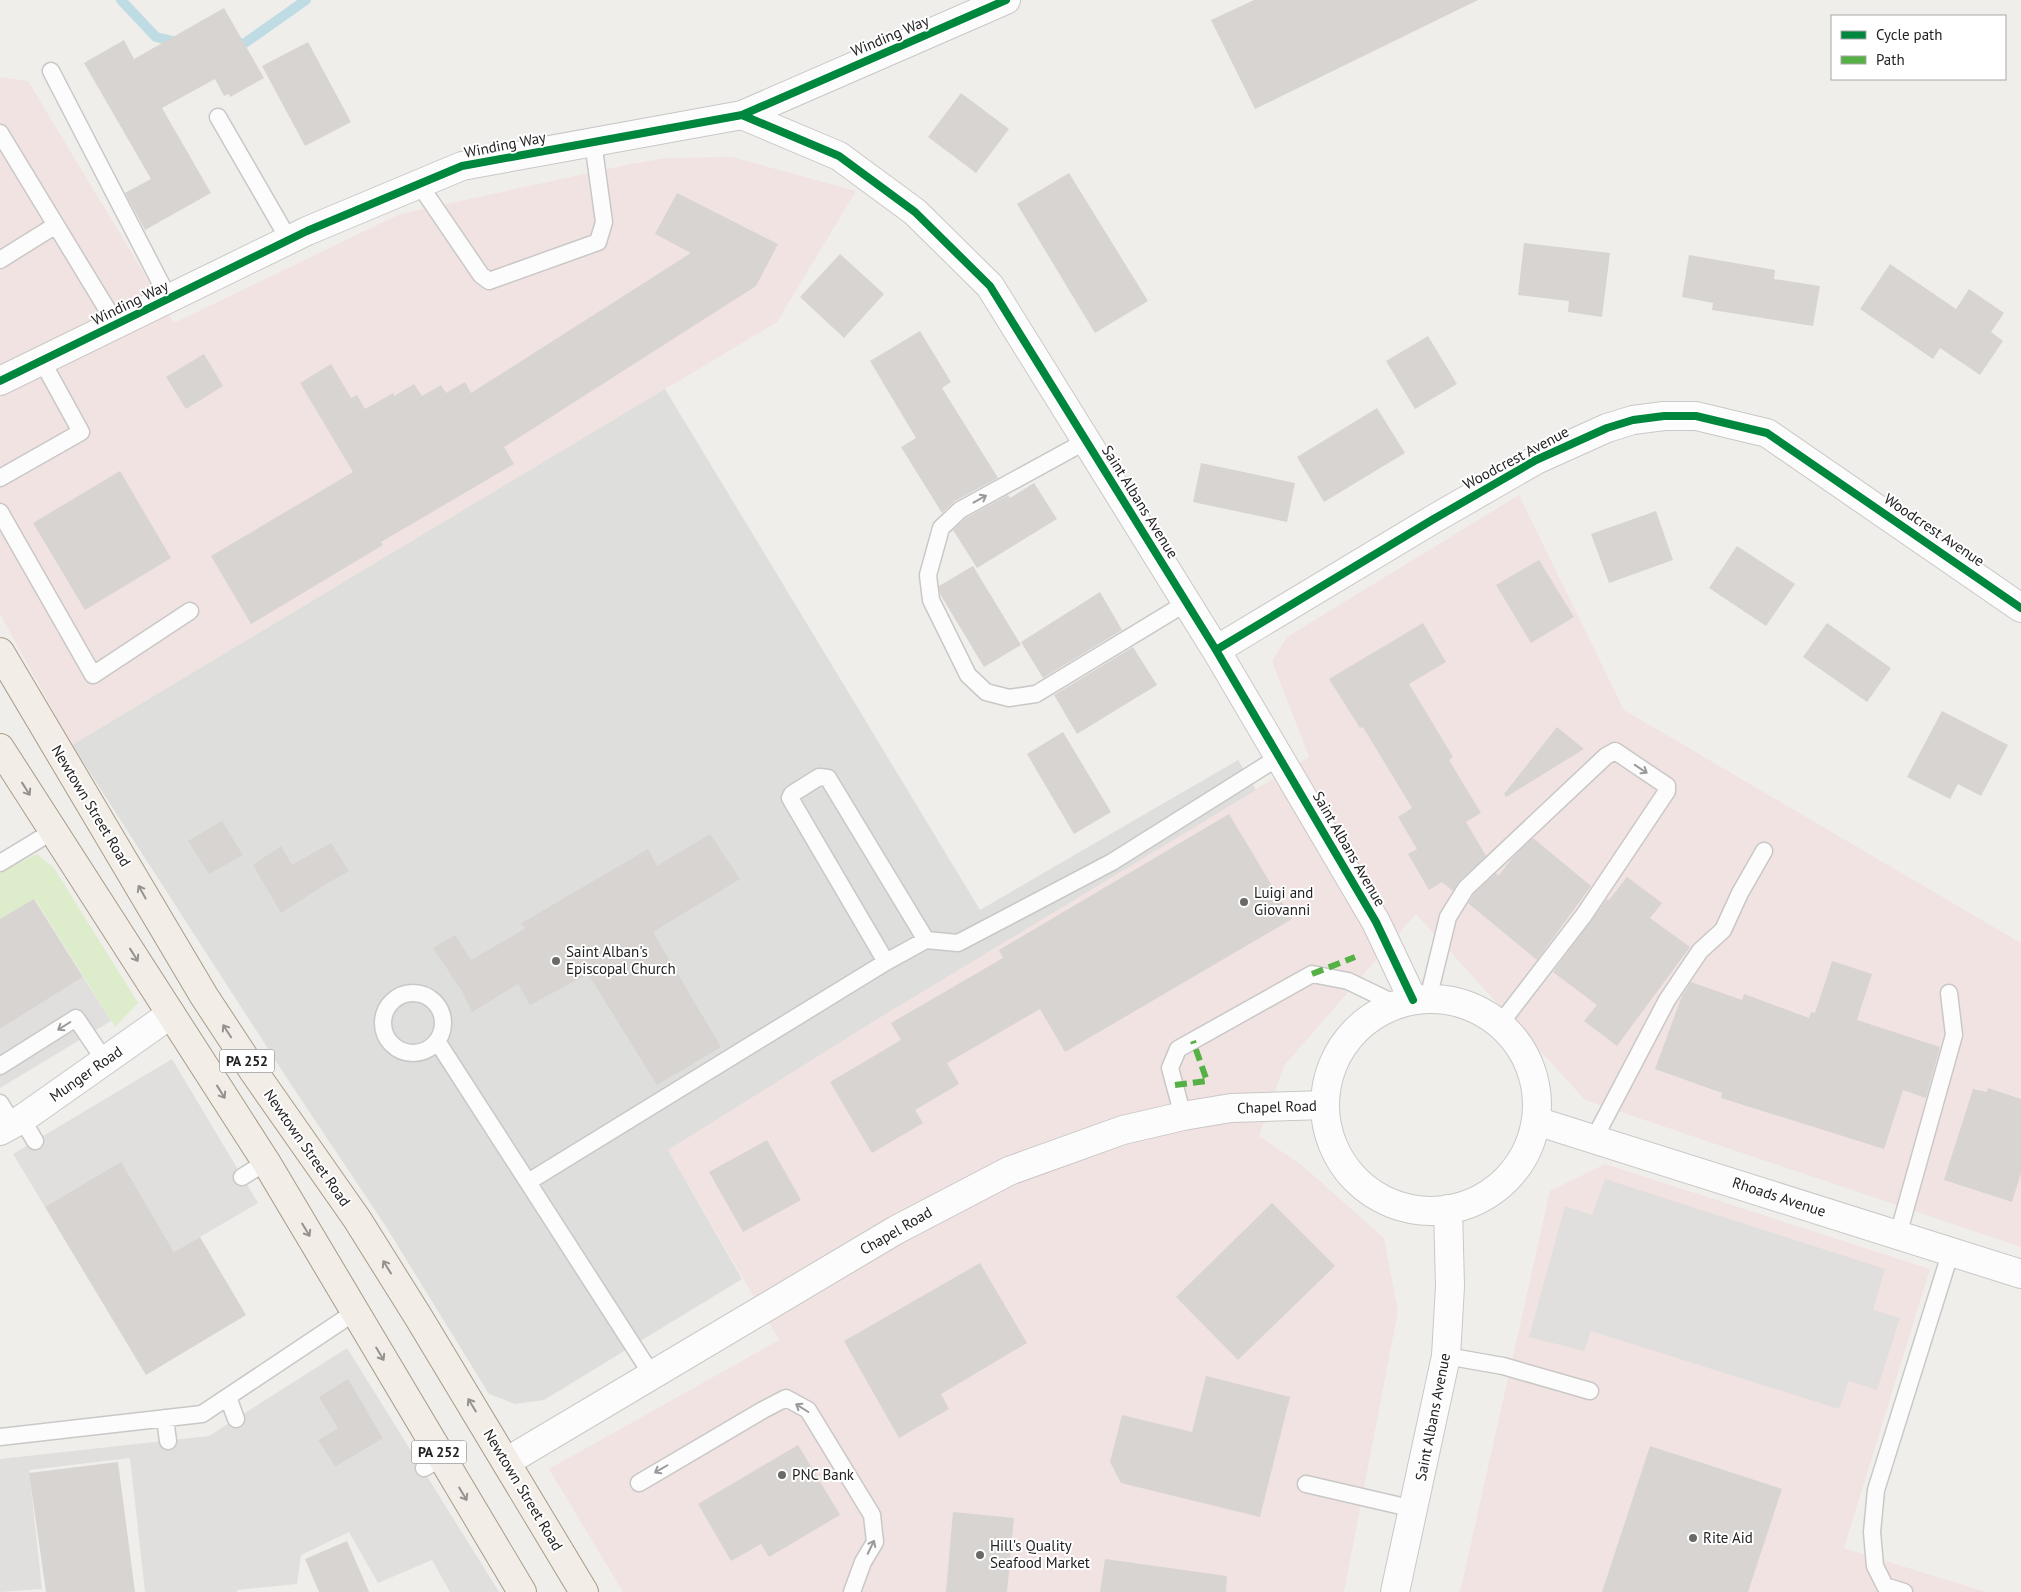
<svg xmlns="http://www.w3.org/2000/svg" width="2021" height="1592" viewBox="0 0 2021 1592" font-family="'PT Sans',sans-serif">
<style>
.commercial{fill:#f1e3e1}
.religious{fill:#dededc}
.grass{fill:#ddeccb}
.parking{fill:#e0dfde;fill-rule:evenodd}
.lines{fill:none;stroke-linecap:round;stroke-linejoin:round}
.stream{stroke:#bfdbe3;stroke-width:10}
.building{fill:#d7d4d2}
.service-casing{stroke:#c9c8c7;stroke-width:19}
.minor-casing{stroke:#c9c8c7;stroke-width:30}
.primary-casing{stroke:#a79c86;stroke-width:30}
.service{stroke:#fdfcfc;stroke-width:16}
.minor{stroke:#fdfcfc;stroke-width:28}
.primary{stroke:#f3ede7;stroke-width:28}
.quiet{stroke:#55b145;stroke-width:6;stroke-dasharray:12 6;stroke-linecap:butt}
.cycleway-casing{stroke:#fff;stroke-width:11}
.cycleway{stroke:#00873e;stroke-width:8}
.oneway{stroke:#9a9a9a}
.oneway2{stroke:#95928e}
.poi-dot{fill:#6a6968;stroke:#fff;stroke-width:2}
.labels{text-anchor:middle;stroke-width:4;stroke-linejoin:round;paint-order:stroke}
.shield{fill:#fff;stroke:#646464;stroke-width:1}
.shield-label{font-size:14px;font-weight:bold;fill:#222}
.street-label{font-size:15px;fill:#222;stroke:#fff}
.poi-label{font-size:15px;fill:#222;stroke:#fff;text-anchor:start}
</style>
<rect width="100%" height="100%" fill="#f0eeeb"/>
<!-- commercial -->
<path class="commercial" d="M 0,77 L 28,81 L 174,323 L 400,214 L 631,164 L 666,158 L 732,157 L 856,191 L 777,322 L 72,745 L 0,614 Z
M 1519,495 L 1624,710 L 2021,943 L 2021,1247 L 1585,1100 L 1416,914 L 1284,1066 L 1259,1136 L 1303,1166 L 1384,1238 L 1398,1311 L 1344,1592 L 623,1592 L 549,1469 L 779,1340 L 668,1150 L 871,1023 L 1309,757 L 1272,661 L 1287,637 Z
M 1605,1164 L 1930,1269 L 1844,1548 L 1986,1592 L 1460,1592 L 1550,1191 Z"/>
<!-- religious -->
<path class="religious" d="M 665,389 L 980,910 L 1238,760 L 1256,790 L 871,1023 L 668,1150 L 742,1279 L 544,1400 L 515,1404 L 489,1394 L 385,1225 L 292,1086 L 72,745 Z"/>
<!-- grass -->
<path class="grass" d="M 37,854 L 54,868 L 138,1003 L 115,1027 L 35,899 L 0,919 L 0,873 Z"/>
<!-- parking -->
<path class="parking" d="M 83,977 L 111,1021 L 0,1088 L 0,1029 Z
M 172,1059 L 258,1203 L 174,1252 L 121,1163 L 45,1207 L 13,1154 Z
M 1605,1179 L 1885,1269 L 1873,1310 L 1900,1318 L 1877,1390 L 1849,1381 L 1839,1409 L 1591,1331 L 1584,1351 L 1529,1337 L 1565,1206 L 1592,1215 Z
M 347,1348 L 499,1592 L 450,1592 L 432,1560 L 378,1583 L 349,1532 L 301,1555 L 297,1584 L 237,1590 L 237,1592 L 145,1592 L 130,1458 L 29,1470 L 42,1589 L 0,1592 L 0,1459 L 209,1436 ZM 347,1380 L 383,1437 L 335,1467 L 318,1440 L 338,1428 Z"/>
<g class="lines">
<!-- stream -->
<path class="stream" d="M 121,0 L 156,37 L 181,43
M 233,44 L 245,43 L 306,0"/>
</g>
<!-- building -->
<path class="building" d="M 1254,0 L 1478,0 L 1255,109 L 1211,20 Z
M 224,8 L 264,78 L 230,97 L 229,94 L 224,96 L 215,79 L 162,108 L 211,193 L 145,230 L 125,193 L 151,179 L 84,63 L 124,40 L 134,59 Z
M 308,42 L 351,122 L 305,146 L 262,66 Z
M 961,93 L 1009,129 L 976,173 L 928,137 Z
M 1069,173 L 1148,301 L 1095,333 L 1017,204 Z
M 677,193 L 778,244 L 756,286 L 504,447 L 514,464 L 381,542 L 383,545 L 251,624 L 211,556 L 353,472 L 300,383 L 331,364 L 351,398 L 357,395 L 365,409 L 393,393 L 394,396 L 414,384 L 422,396 L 441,385 L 446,393 L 465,382 L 471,393 L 691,253 L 655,234 Z
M 1524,243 L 1610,253 L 1602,317 L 1568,312 L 1569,301 L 1518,295 Z
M 840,254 L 884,294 L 844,338 L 800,297 Z
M 1689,255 L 1775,270 L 1774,279 L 1820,286 L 1813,326 L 1712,310 L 1713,303 L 1682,297 Z
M 1890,264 L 1956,309 L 1969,289 L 2004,313 L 1991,332 L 2003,341 L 1980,375 L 1940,348 L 1933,359 L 1860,309 Z
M 920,331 L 951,382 L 942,388 L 998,478 L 955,501 L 942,513 L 901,447 L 916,438 L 870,361 Z
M 1428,336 L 1457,384 L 1415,409 L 1386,361 Z
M 204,354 L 223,386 L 186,409 L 166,377 Z
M 1377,408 L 1405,453 L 1324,502 L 1297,457 Z
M 1201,463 L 1295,483 L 1287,522 L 1193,502 Z
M 120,471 L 171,558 L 85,610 L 33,523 Z
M 1034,483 L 1057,519 L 977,568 L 953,530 L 966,518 L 1008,495 L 1010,498 Z
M 1656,511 L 1673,560 L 1609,583 L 1591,534 Z
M 1737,546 L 1795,584 L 1766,626 L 1709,588 Z
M 1539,560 L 1574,617 L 1531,643 L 1496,585 Z
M 973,566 L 1021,645 L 984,667 L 940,594 L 939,586 Z
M 1100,592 L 1122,630 L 1043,678 L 1021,642 Z
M 1423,623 L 1446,662 L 1409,684 L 1453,757 L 1449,760 L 1481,813 L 1466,822 L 1486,856 L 1459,881 L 1453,891 L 1442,882 L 1429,890 L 1408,854 L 1417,849 L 1398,817 L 1412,808 L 1363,727 L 1360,728 L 1329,679 Z
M 1827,623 L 1891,668 L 1867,702 L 1803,657 Z
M 1133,647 L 1157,685 L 1077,734 L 1054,695 Z
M 1942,711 L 2008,745 L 1981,796 L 1958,784 L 1950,799 L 1907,777 Z
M 1557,727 L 1584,749 L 1506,797 L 1504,794 Z
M 1063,732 L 1111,812 L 1074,834 L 1027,754 Z
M 1229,814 L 1292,919 L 1065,1052 L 1040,1009 L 947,1063 L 959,1084 L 915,1110 L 923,1123 L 872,1153 L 830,1082 L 901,1040 L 891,1023 L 1003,958 L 999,950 Z
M 222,821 L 243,855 L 209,874 L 188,841 Z
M 710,834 L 740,879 L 653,932 L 721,1047 L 657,1085 L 588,974 L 530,1005 L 518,984 L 472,1012 L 462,991 L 433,948 L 455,935 L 471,960 L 526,928 L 520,924 L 648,849 L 657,866 Z
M 1533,838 L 1591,886 L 1537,960 L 1468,903 L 1474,894 L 1496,873 L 1498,876 L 1514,856 Z
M 331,843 L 349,871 L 321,887 L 281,913 L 253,865 L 281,846 L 292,865 Z
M 1627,877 L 1662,903 L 1650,918 L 1690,947 L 1617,1046 L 1584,1021 L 1597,1005 L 1553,972 L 1607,899 L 1609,900 Z
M 34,899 L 83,977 L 0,1029 L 0,919 Z
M 1832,961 L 1872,974 L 1857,1020 L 1940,1047 L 1926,1098 L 1903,1090 L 1884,1149 L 1721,1098 L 1722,1093 L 1655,1069 L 1682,996 L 1691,982 L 1742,1000 L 1744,994 L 1809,1018 L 1811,1012 L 1815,1013 Z
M 1988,1088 L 2021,1099 L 2021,1173 L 2012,1202 L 1944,1180 L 1973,1089 L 1987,1092 Z
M 767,1140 L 801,1200 L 743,1232 L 709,1172 Z
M 121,1162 L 174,1252 L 200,1237 L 246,1315 L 146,1375 L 45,1207 Z
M 1272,1203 L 1335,1266 L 1238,1360 L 1176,1297 Z
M 980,1263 L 1027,1343 L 941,1394 L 949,1409 L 899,1438 L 844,1341 Z
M 1206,1376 L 1290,1397 L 1260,1517 L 1121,1483 L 1110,1462 L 1122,1415 L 1192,1432 Z
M 348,1379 L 383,1438 L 335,1467 L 318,1440 L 338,1428 L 319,1397 Z
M 798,1445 L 840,1515 L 769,1557 L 761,1544 L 731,1561 L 698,1504 Z
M 1650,1446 L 1782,1489 L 1748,1592 L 1602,1592 Z
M 118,1462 L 135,1592 L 46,1592 L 29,1473 Z
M 953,1512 L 1014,1518 L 1007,1592 L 946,1592 Z
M 347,1541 L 369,1592 L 319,1592 L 305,1559 Z
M 1105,1559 L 1227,1576 L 1226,1592 L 1100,1592 Z"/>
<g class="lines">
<defs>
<path id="service" d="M 51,71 L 169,299
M 218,117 L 289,240
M 0,133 L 116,324
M 419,184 L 481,275 L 489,281 L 598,242 L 604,222 L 593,142
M 0,260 L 56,225
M 1086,441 L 960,510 L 941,528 L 928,575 L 931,600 L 968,675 L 986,692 L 1009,698 L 1036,694 L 1186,603
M 0,478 L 81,432 L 42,361
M 0,512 L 93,675 L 190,611
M 0,863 L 53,831
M 926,940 L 958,943 L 1112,862 L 1279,757
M383 1023a30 30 0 1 1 60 0a30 30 0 1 1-60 0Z
M 1428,999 L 1448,917 L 1466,888 L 1606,756 L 1615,751 L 1667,786 L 1667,791 L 1584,915 L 1500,1024
M 437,1041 L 652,1375
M 0,1066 L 76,1018 L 105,1061
M 0,1103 L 13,1124
M 1183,1116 L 1170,1068 L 1178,1049 L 1312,974 L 1348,981 L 1398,1005
M 22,1119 L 35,1141
M 1594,1139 L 1667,1000 L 1700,951 L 1723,930 L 1740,893 L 1764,851
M 242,1177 L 266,1162
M 528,1182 L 886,962 L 926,940 L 828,778 L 819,777 L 792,794 L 790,798 L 886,962
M 1898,1235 L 1954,1035 L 1949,993
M 1446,1356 L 1503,1366 L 1590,1391
M 228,1397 L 236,1419
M 165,1418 L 168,1441
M 0,1437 L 202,1414 L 355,1312
M 424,1468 L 442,1458
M 639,1483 L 763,1410 L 786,1398 L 808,1410 L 872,1515 L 875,1542 L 863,1562 L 852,1592
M 1306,1484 L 1414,1509
M 1904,1592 L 1885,1586 L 1875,1566 L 1872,1532 L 1876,1490 L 1951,1251"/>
<path id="minor" d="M 742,115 L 839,156 L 915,212 L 990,286 L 1216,650 L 1279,757 L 1376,922 L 1413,1000
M 0,381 L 307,231 L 462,166 L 742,115 L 1006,0
M 1216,650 L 1432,520 L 1536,460 L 1607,428 L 1633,420 L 1664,416 L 1696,416 L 1767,433 L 2021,608
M1325 1105a106 106 0 1 1 212 0a106 106 0 1 1-212 0Z
M 1536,1121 L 2021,1274
M 0,1131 L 22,1119 L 171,1014
M 506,1462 L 896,1230 L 1009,1171 L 1123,1130 L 1183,1116 L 1231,1108 L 1325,1105
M 1395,1592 L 1446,1356 L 1450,1286 L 1448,1209"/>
<path id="primary" d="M 0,652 L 204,996 L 254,1072 L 357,1219 L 419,1318 L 584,1592
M 0,748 L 266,1162 L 522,1592"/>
</defs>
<!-- service casing -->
<use href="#service" class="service-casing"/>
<!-- minor casing -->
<use href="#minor" class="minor-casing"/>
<!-- primary casing -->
<use href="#primary" class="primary-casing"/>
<!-- service -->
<use href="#service" class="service"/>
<!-- minor -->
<use href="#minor" class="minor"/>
<!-- primary -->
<use href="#primary" class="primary"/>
<!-- quiet -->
<path class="quiet" d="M 1312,974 L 1355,957
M 1175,1085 L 1207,1081 L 1193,1041"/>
<defs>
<path id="cycleway" d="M 742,115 L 839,156 L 915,212 L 990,286 L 1216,650 L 1279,757 L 1376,922 L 1413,1000
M 0,381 L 307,231 L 462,166 L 742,115 L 1006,0
M 1216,650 L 1432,520 L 1536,460 L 1607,428 L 1633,420 L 1664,416 L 1696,416 L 1767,433 L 2021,608"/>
</defs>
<!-- cycleway casing -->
<use href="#cycleway" class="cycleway-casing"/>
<!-- cycleway -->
<use href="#cycleway" class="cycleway"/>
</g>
<!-- one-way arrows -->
<defs><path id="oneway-shaft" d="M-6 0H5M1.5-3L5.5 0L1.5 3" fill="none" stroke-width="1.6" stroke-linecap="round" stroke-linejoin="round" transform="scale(1.25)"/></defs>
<g class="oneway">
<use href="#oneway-shaft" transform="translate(980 499) rotate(-29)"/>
<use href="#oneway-shaft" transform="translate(1641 769) rotate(34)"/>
<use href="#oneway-shaft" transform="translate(64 1026) rotate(148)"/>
<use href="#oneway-shaft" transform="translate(802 1408) rotate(-148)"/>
<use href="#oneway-shaft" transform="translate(661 1469) rotate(150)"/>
<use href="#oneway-shaft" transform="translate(871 1547) rotate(-64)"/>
</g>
<g class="oneway2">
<use href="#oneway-shaft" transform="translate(26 789) rotate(58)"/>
<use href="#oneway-shaft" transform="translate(142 892) rotate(-119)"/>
<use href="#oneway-shaft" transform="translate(134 955) rotate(58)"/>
<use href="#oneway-shaft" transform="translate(227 1031) rotate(-123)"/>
<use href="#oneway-shaft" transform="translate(221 1092) rotate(58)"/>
<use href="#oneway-shaft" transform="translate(306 1230) rotate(59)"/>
<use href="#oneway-shaft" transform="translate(387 1267) rotate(-122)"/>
<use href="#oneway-shaft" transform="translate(380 1354) rotate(59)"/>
<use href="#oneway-shaft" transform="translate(472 1405) rotate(-121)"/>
<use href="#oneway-shaft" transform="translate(463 1494) rotate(59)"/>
</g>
<!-- markers -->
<g class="poi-dot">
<circle cx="1244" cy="902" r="5"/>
<circle cx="556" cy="961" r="5"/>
<circle cx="782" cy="1475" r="5"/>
<circle cx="1693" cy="1538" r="5"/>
<circle cx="980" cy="1555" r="5"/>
</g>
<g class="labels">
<!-- shield labels -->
<g class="shield">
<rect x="219.5" y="1049.5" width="55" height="23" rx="4"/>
<rect x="411.5" y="1440.5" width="55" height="23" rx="4"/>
</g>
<g class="shield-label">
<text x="247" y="1066">PA 252</text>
<text x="439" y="1457">PA 252</text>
</g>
<!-- street labels -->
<g class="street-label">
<text transform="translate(890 36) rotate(-23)" y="5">Winding Way</text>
<text transform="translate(505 145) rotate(-11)" y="5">Winding Way</text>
<text transform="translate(130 303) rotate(-26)" y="5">Winding Way</text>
<text transform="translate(1516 458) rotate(-28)" y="5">Woodcrest Avenue</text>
<text transform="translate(1140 502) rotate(58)" y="5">Saint Albans Avenue</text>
<text transform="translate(1934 530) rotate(34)" y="5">Woodcrest Avenue</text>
<text transform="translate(91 806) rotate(59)" y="5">Newtown Street Road</text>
<text transform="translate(1349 849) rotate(60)" y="5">Saint Albans Avenue</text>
<text transform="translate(86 1074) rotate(-35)" y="5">Munger Road</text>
<text transform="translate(1277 1107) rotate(-2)" y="5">Chapel Road</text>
<text transform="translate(307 1148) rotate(55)" y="5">Newtown Street Road</text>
<text transform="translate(1779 1197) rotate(18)" y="5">Rhoads Avenue</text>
<text transform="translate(896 1231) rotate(-30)" y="5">Chapel Road</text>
<text transform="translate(1433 1417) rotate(-79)" y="5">Saint Albans Avenue</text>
<text transform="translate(523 1490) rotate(59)" y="5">Newtown Street Road</text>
</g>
<!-- poi labels -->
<g class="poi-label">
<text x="1254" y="898">Luigi and<tspan x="1254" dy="17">Giovanni</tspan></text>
<text x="566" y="957">Saint Alban's<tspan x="566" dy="17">Episcopal Church</tspan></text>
<text x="792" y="1480">PNC Bank</text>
<text x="1703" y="1543">Rite Aid</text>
<text x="990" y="1551">Hill's Quality<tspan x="990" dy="17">Seafood Market</tspan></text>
</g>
</g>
<!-- legend -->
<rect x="1831" y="15" width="175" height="65" fill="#ffffff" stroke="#a7a7a7"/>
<rect x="1841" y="31" width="25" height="8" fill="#00873e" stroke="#a7a7a7"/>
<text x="1876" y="40" font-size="15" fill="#222222">Cycle path</text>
<rect x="1841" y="56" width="25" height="8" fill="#55b145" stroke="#a7a7a7"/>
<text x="1876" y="65" font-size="15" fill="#222222">Path</text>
</svg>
